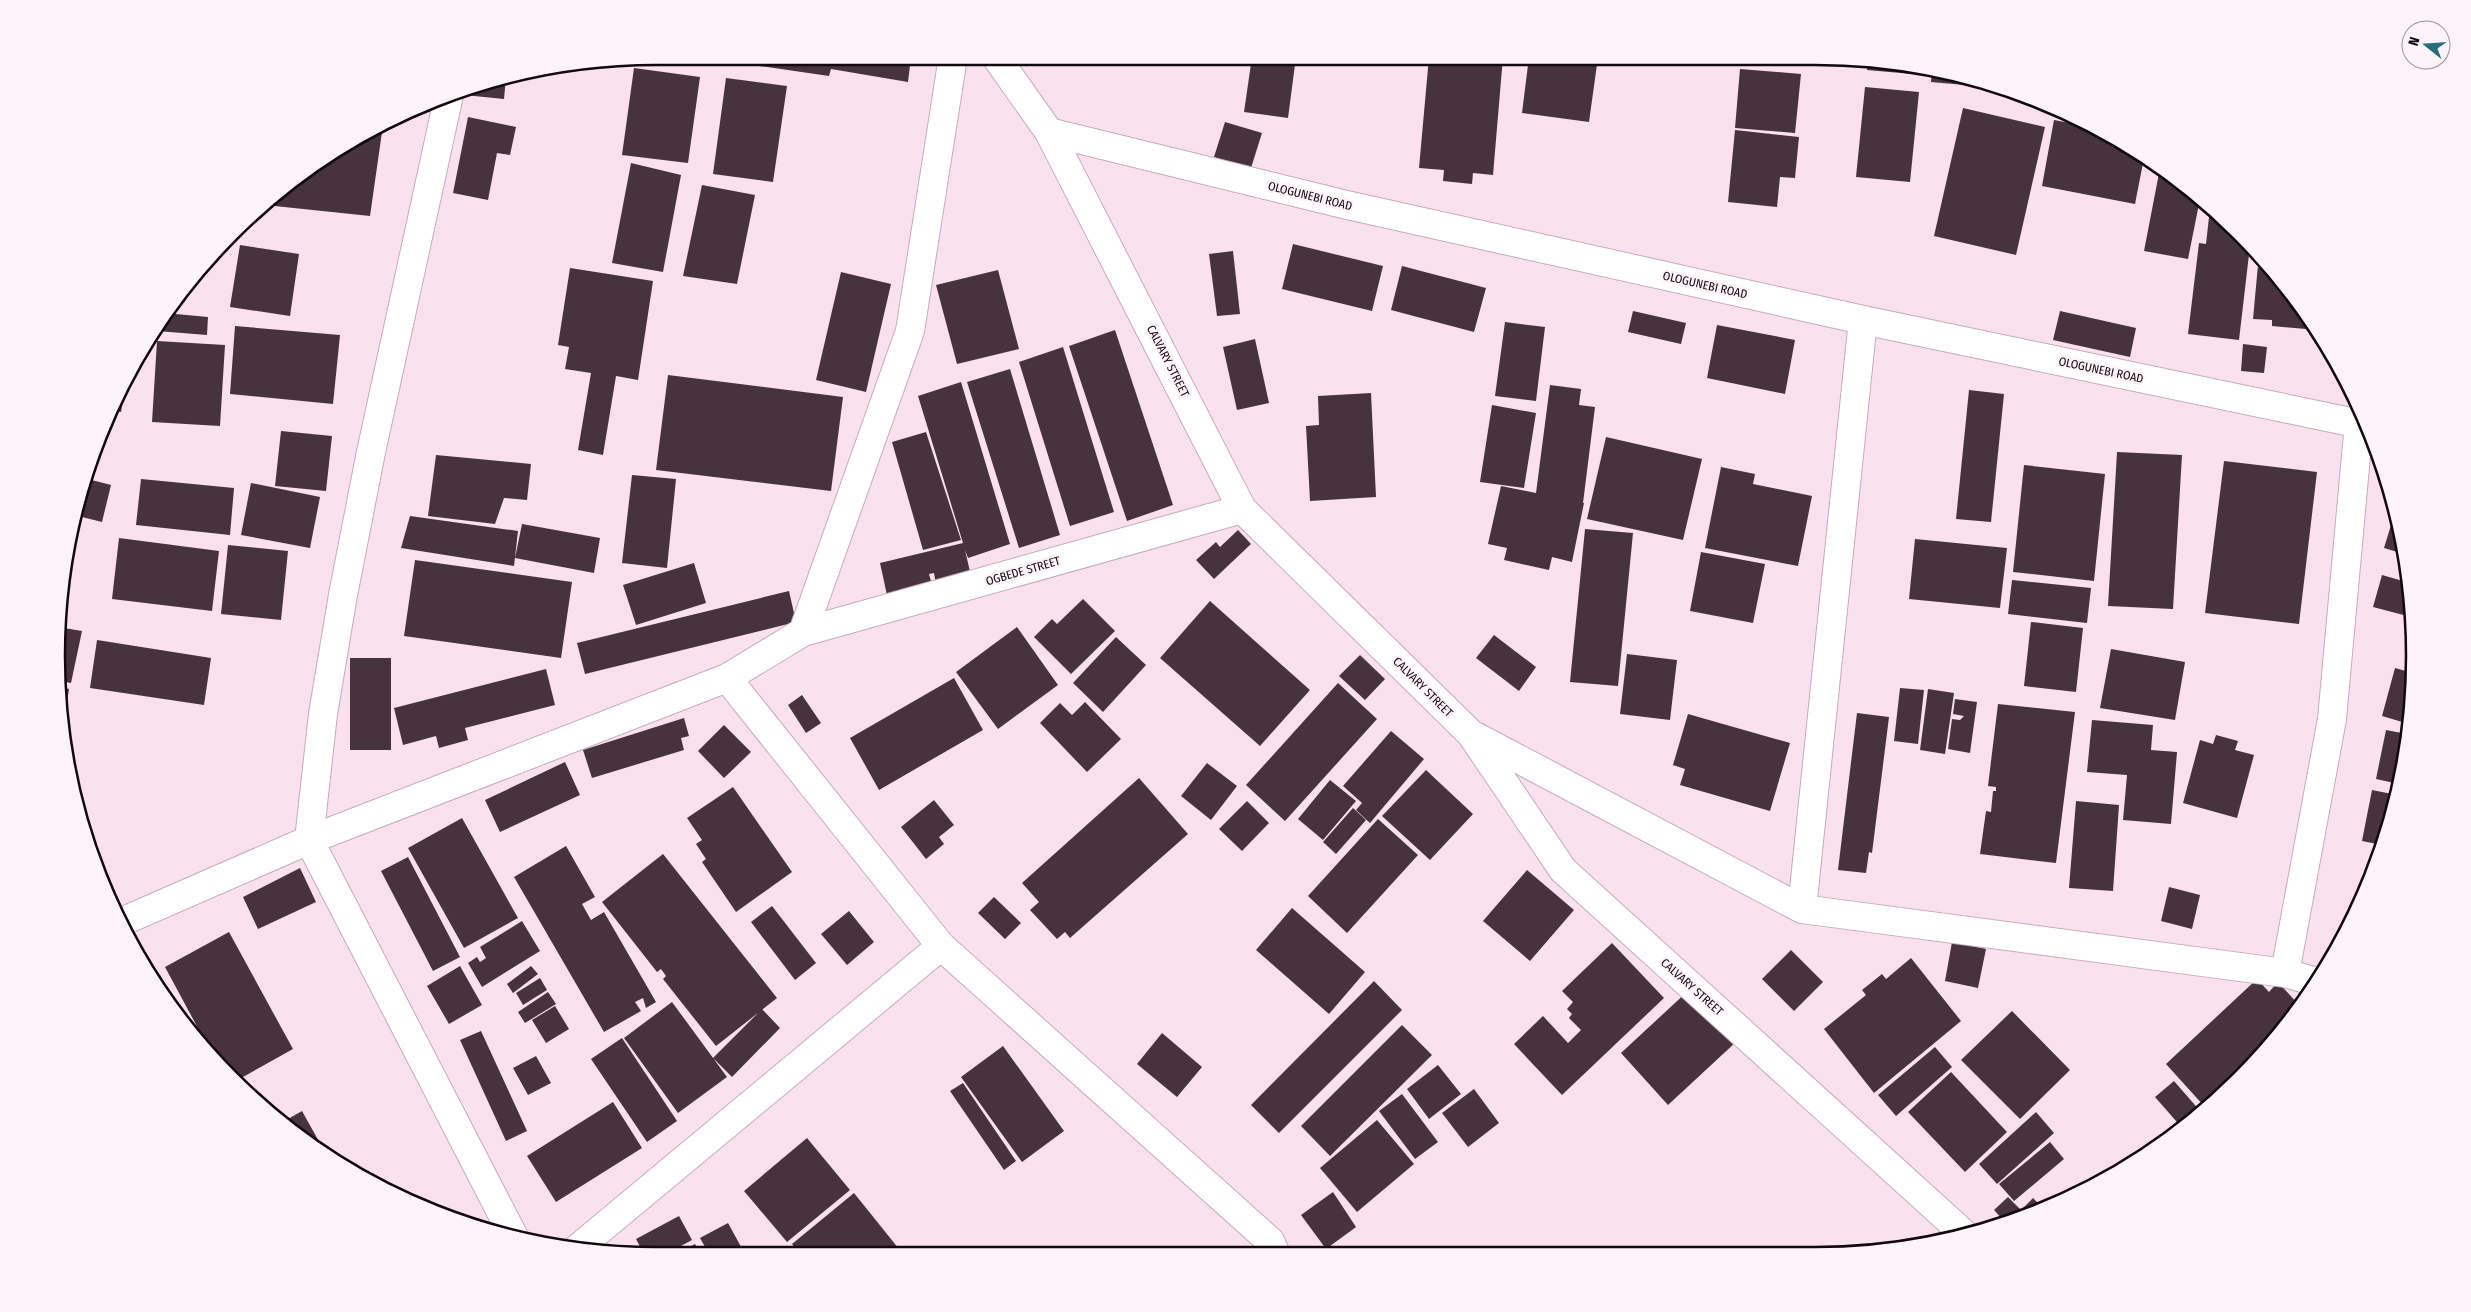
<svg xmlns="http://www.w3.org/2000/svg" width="2471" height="1312" viewBox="0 0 2471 1312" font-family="'Fira Sans Condensed',sans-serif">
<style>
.building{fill:#47333d}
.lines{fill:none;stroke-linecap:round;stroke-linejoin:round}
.minor-casing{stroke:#c5acb8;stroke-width:30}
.minor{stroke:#fff;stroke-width:28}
.labels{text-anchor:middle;stroke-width:5;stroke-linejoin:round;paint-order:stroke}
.street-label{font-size:12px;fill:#11090d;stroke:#fdf3f8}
.rim{fill:none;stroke:#11090d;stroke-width:2.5}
</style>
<rect width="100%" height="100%" fill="#fbe1ed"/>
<!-- building -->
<path class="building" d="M 726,56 L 911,57 L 908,82 L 831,69 L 829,76 L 725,61 Z
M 1252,57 L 1296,57 L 1288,118 L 1244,112 Z
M 1429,57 L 1503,57 L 1493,175 L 1473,173 L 1472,184 L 1443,181 L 1444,170 L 1419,168 Z
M 1529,57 L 1598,57 L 1589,122 L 1522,113 Z
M 1868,60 L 1913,67 L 1912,74 L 1867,70 Z
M 634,68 L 700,77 L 688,163 L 622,155 Z
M 1740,69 L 1801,74 L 1795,133 L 1735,128 Z
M 1932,70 L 1971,77 L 1999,88 L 1931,82 Z
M 506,77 L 504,99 L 464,95 L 465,88 Z
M 726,78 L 787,86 L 773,182 L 713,174 Z
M 1865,87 L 1919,92 L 1910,182 L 1856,177 Z
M 1963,108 L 2045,127 L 2016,255 L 1934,236 Z
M 468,117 L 516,127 L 510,155 L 497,153 L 488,200 L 453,193 Z
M 2054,120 L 2096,128 L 2144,158 L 2135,204 L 2042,186 Z
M 1225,122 L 1262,133 L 1251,168 L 1214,157 Z
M 370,130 L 382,132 L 370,216 L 265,205 L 291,180 L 356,136 Z
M 1735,130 L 1799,137 L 1795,178 L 1780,177 L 1777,207 L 1728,202 Z
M 631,163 L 681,175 L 663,272 L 612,263 Z
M 2160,168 L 2180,180 L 2200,199 L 2188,259 L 2144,251 Z
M 702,185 L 755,195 L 737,284 L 683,276 Z
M 2210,208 L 2250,246 L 2239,340 L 2188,334 L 2199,243 L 2206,244 Z
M 1293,244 L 1383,266 L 1372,311 L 1282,289 Z
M 240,245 L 299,254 L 290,316 L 230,307 Z
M 1233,251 L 1240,314 L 1217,316 L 1209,254 Z
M 2259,254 L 2307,318 L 2306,329 L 2272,326 L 2272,320 L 2253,319 Z
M 1402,266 L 1486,288 L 1474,332 L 1391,310 Z
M 570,268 L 653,281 L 638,380 L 616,376 L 603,455 L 578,450 L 591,373 L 565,369 L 569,347 L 558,345 Z
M 998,270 L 1019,349 L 957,364 L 936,285 Z
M 841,272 L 891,284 L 866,392 L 816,380 Z
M 1633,311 L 1686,323 L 1681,344 L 1628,332 Z
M 2060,311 L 2136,328 L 2130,357 L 2053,340 Z
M 165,313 L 208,317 L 207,335 L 157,331 L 158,322 Z
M 1505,322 L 1545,327 L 1536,401 L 1495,396 Z
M 1717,325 L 1795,340 L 1785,394 L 1707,378 Z
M 235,326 L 340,335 L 333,404 L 230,394 Z
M 1115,330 L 1173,505 L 1127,521 L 1069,346 Z
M 1255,339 L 1269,403 L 1237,410 L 1223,347 Z
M 157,341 L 225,345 L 220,426 L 152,422 Z
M 2243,344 L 2267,347 L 2264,373 L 2241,371 Z
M 1063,347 L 1114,512 L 1070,526 L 1019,362 Z
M 1010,369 L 1060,535 L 1019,548 L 967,382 Z
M 668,375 L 843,397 L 831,491 L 656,470 Z
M 127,379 L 121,412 L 111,410 Z
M 961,382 L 1010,544 L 968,558 L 965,550 L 971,576 L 936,584 L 934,573 L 929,574 L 932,585 L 887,595 L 880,563 L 963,543 L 918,396 Z
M 1550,385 L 1581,389 L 1579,405 L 1595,407 L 1583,503 L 1584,503 L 1572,562 L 1552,557 L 1549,570 L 1504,560 L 1507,548 L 1488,544 L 1501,486 L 1536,493 Z
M 1969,390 L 2004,394 L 1991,522 L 1956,519 Z
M 1371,393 L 1376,497 L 1310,501 L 1306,426 L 1319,425 L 1318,396 Z
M 1492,405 L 1536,413 L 1524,488 L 1480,482 Z
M 281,431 L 332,436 L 326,491 L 275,486 Z
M 926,432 L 961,540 L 923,550 L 892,442 Z
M 1606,437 L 1702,459 L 1683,540 L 1587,519 Z
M 2117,452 L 2182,455 L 2173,609 L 2108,606 Z
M 436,455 L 531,464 L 527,500 L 504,498 L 495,524 L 428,516 Z
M 2224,461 L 2317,472 L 2299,624 L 2205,613 Z
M 2024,465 L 2105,474 L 2094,581 L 2013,572 Z
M 1721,467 L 1755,474 L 1753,484 L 1812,496 L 1798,566 L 1705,548 Z
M 632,475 L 676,479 L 667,568 L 622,563 Z
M 84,478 L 111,485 L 102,522 L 74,515 Z
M 141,479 L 234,488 L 230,535 L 136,525 Z
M 251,483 L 320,497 L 310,548 L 241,535 Z
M 410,516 L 518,531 L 514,566 L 401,548 Z
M 522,524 L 600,538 L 594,573 L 515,558 Z
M 2391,525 L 2398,527 L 2404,554 L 2384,548 Z
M 1585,529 L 1633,533 L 1618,686 L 1570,682 Z
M 1238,530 L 1251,544 L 1214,579 L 1196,560 L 1216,542 L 1220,547 Z
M 119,538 L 219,551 L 212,611 L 112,599 Z
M 1915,539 L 2007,548 L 2000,608 L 1909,599 Z
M 228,545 L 288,551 L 281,620 L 221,614 Z
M 1701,552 L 1765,564 L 1753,623 L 1690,611 Z
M 415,560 L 572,582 L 561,658 L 404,636 Z
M 694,563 L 706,603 L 636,625 L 623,585 Z
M 2382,575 L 2410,583 L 2411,617 L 2373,607 Z
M 2012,580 L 2091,588 L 2087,623 L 2008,614 Z
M 789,591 L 796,622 L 585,674 L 577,643 Z
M 1083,599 L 1115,631 L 1071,674 L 1034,637 L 1052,619 L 1057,624 Z
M 1210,601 L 1310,690 L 1260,746 L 1160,658 Z
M 2031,622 L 2083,628 L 2076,692 L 2024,686 Z
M 58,627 L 82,631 L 71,683 L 60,681 Z
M 1017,627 L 1058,685 L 998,729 L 956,672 Z
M 1494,635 L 1536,667 L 1519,691 L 1476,658 Z
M 1116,637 L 1146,665 L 1103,712 L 1073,683 Z
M 97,640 L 211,658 L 204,705 L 90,688 Z
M 2111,649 L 2185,662 L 2175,720 L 2100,708 Z
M 1627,654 L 1677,660 L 1670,720 L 1620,714 Z
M 1360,655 L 1385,679 L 1365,700 L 1339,676 Z
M 350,658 L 391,658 L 391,750 L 350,750 Z
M 2395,668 L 2413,673 L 2413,696 L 2409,724 L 2382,716 Z
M 546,669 L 555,705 L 465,728 L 468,740 L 439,748 L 436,736 L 403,745 L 394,708 Z
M 954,678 L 983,730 L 879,790 L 850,738 Z
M 1338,683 L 1377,719 L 1285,821 L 1246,785 Z
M 60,687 L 69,689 L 62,733 L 61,733 Z
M 1900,688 L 1924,690 L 1918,744 L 1894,741 Z
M 1928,689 L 1954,693 L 1945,754 L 1920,750 Z
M 802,695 L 821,723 L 806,733 L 788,705 Z
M 1955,699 L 1977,702 L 1970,753 L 1948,749 L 1952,719 L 1960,720 L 1964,716 L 1953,714 Z
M 1085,702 L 1121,739 L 1087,772 L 1040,723 L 1060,703 L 1072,715 Z
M 1998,704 L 2075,712 L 2056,863 L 1980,854 L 1986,811 L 1991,812 L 1993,791 L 1996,791 L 1996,787 L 1988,786 Z
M 1857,713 L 1889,717 L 1872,853 L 1869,852 L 1866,873 L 1838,870 Z
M 1688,714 L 1790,743 L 1770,811 L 1680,785 L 1685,769 L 1673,765 Z
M 684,718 L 689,736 L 681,738 L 684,750 L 592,778 L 583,750 Z
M 2092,720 L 2153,725 L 2151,750 L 2177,752 L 2171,824 L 2123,820 L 2127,775 L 2087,772 Z
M 724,725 L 751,752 L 724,778 L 698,751 Z
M 2386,730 L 2407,734 L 2399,784 L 2376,779 Z
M 1391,731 L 1424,759 L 1370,823 L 1356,810 L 1362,803 L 1343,786 Z
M 2216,735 L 2238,741 L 2235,750 L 2254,755 L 2237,818 L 2183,803 L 2200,740 L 2213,744 Z
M 565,762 L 580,795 L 500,832 L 485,800 Z
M 1207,763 L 1237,786 L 1211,820 L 1181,796 Z
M 1426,770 L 1473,814 L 1430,860 L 1382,816 Z
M 1139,778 L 1188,834 L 1070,938 L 1065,932 L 1057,939 L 1030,910 L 1039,902 L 1022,883 Z
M 1330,780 L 1356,801 L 1323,840 L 1298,819 Z
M 733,787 L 792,872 L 736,912 L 702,862 L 706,859 L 696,844 L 702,840 L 687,818 Z
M 2372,790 L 2397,795 L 2394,812 L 2382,845 L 2362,841 Z
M 934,800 L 954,825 L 939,837 L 944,844 L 926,859 L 901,827 Z
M 1247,801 L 1269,823 L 1242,851 L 1219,829 Z
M 2076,801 L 2119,805 L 2113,891 L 2069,888 Z
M 1353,808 L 1366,820 L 1336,854 L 1323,842 Z
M 462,818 L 518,918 L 464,948 L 408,848 Z
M 1378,819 L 1418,855 L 1347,933 L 1308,896 Z
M 566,846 L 595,897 L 582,904 L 591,920 L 604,912 L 656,1002 L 646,1008 L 643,998 L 635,1002 L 641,1011 L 604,1032 L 514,877 Z
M 663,854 L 777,998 L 716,1046 L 663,979 L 666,976 L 661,969 L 657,972 L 602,902 Z
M 408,857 L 460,957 L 433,971 L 381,871 Z
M 300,868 L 316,902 L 258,929 L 243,897 Z
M 1527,870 L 1574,910 L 1530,961 L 1483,921 Z
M 2169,887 L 2200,895 L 2192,929 L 2161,921 Z
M 994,897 L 1021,923 L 1005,939 L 978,913 Z
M 772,906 L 816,963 L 795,980 L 751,922 Z
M 1292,908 L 1365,972 L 1329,1014 L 1256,950 Z
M 849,911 L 874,942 L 847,965 L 821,934 Z
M 522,921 L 540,951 L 482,987 L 468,963 L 477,957 L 480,962 L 486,958 L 480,947 Z
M 229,932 L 293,1049 L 234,1082 L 214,1058 L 165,967 Z
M 1952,942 L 1986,949 L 1978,988 L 1945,981 Z
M 1612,943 L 1664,998 L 1562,1095 L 1514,1044 L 1543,1016 L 1568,1043 L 1581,1030 L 1569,1018 L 1572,1014 L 1567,1009 L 1573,1002 L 1562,991 Z
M 1791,950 L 1823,982 L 1794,1011 L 1762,979 Z
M 1911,958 L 1961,1021 L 1874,1093 L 1824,1029 L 1866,995 L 1862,990 L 1882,974 L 1886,979 Z
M 460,966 L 482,1005 L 449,1024 L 427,986 Z
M 531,966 L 538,974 L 513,993 L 507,984 Z
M 160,975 L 180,1015 L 179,1016 L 152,979 Z
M 540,978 L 547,990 L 523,1005 L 516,993 Z
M 2257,979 L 2269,992 L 2278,982 L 2298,1004 L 2272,1043 L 2204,1106 L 2166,1064 Z
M 1374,981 L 1402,1010 L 1279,1133 L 1251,1105 Z
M 1689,990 L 1736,1042 L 1668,1105 L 1621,1053 Z
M 548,992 L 556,1004 L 525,1023 L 518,1012 Z
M 672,1002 L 727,1077 L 678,1113 L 624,1038 Z
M 555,1006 L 569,1029 L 546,1043 L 532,1020 Z
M 762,1009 L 780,1028 L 732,1077 L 713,1058 Z
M 2012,1011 L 2070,1070 L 2020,1119 L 1961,1060 Z
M 1402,1025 L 1432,1055 L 1330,1156 L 1301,1126 Z
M 481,1031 L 527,1131 L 506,1141 L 460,1040 Z
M 1162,1033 L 1202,1067 L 1177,1097 L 1137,1064 Z
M 622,1038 L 677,1121 L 647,1142 L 591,1059 Z
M 1003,1046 L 1064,1131 L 1022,1162 L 961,1077 Z
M 1935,1047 L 1952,1067 L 1896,1116 L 1878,1095 Z
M 536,1056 L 551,1083 L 528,1095 L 513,1068 Z
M 1438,1065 L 1461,1094 L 1429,1119 L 1407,1089 Z
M 1951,1072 L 2007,1132 L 1965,1172 L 1908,1112 Z
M 2174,1081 L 2201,1112 L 2183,1129 L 2155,1097 Z
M 963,1083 L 1016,1161 L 1004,1170 L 950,1091 Z
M 1474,1089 L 1499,1123 L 1468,1147 L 1442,1113 Z
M 1402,1094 L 1438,1142 L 1415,1159 L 1379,1111 Z
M 613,1102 L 642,1148 L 556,1202 L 527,1156 Z
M 302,1111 L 326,1154 L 281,1123 Z
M 2036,1112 L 2054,1133 L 1997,1184 L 1979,1164 Z
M 1377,1120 L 1414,1164 L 1357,1212 L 1320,1168 Z
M 807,1138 L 850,1190 L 787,1242 L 744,1191 Z
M 2050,1142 L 2064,1159 L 2014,1201 L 1999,1184 Z
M 1333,1192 L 1356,1227 L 1326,1249 L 1301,1215 Z
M 854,1193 L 903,1254 L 800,1254 L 792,1244 Z
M 2008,1197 L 2021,1210 L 2033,1198 L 2045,1210 L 2004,1221 L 1994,1210 Z
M 679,1216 L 692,1240 L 666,1254 L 644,1254 L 636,1239 Z
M 728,1223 L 745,1254 L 709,1254 L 700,1238 Z
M 695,1244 L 700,1254 L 677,1254 Z"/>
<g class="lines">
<defs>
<path id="minor" d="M 996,57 L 1049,132 L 1242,509 L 1471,734 L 1563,870 L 1962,1232
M 449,95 L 371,452 L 343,595 L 323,714 L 309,840 L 514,1237
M 1049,132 L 1347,205 L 1863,320 L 2365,425
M 803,632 L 910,331 L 953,57
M 727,678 L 941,946 L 1270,1241 L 1275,1252
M 1475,736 L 1802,909 L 2285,973 L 2313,981
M 1802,909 L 1863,320
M 119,923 L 309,840 L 727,678 L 803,632 L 1242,509
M 2285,973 L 2332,719 L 2359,423
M 578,1248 L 941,946"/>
</defs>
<!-- minor casing -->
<use href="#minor" class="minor-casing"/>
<!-- minor -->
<use href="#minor" class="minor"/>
</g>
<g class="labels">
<!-- street labels -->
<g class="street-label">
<text transform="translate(1310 196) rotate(14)" y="4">OLOGUNEBI ROAD</text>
<text transform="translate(1705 285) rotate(13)" y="4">OLOGUNEBI ROAD</text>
<text transform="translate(1168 361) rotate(63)" y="4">CALVARY STREET</text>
<text transform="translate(2101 370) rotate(12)" y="4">OLOGUNEBI ROAD</text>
<text transform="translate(1023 571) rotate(-16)" y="4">OGBEDE STREET</text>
<text transform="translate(1423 687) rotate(45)" y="4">CALVARY STREET</text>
<text transform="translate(1692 987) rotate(42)" y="4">CALVARY STREET</text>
</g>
</g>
<!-- crop -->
<path d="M0 0H2471V1312H0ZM656 65H1815A591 591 0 0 1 2406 656V656A591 591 0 0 1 1815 1247H656A591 591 0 0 1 65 656V656A591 591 0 0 1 656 65Z" fill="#fdf3f8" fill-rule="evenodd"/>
<path class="rim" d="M656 65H1815A591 591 0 0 1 2406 656V656A591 591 0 0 1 1815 1247H656A591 591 0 0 1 65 656V656A591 591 0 0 1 656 65Z"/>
<!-- north arrow -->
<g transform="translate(2426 45) rotate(287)"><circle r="24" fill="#fdf3f8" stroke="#9f959a"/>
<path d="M0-4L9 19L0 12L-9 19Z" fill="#276e7c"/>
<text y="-8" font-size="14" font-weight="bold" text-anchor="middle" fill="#11090d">N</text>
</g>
</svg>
